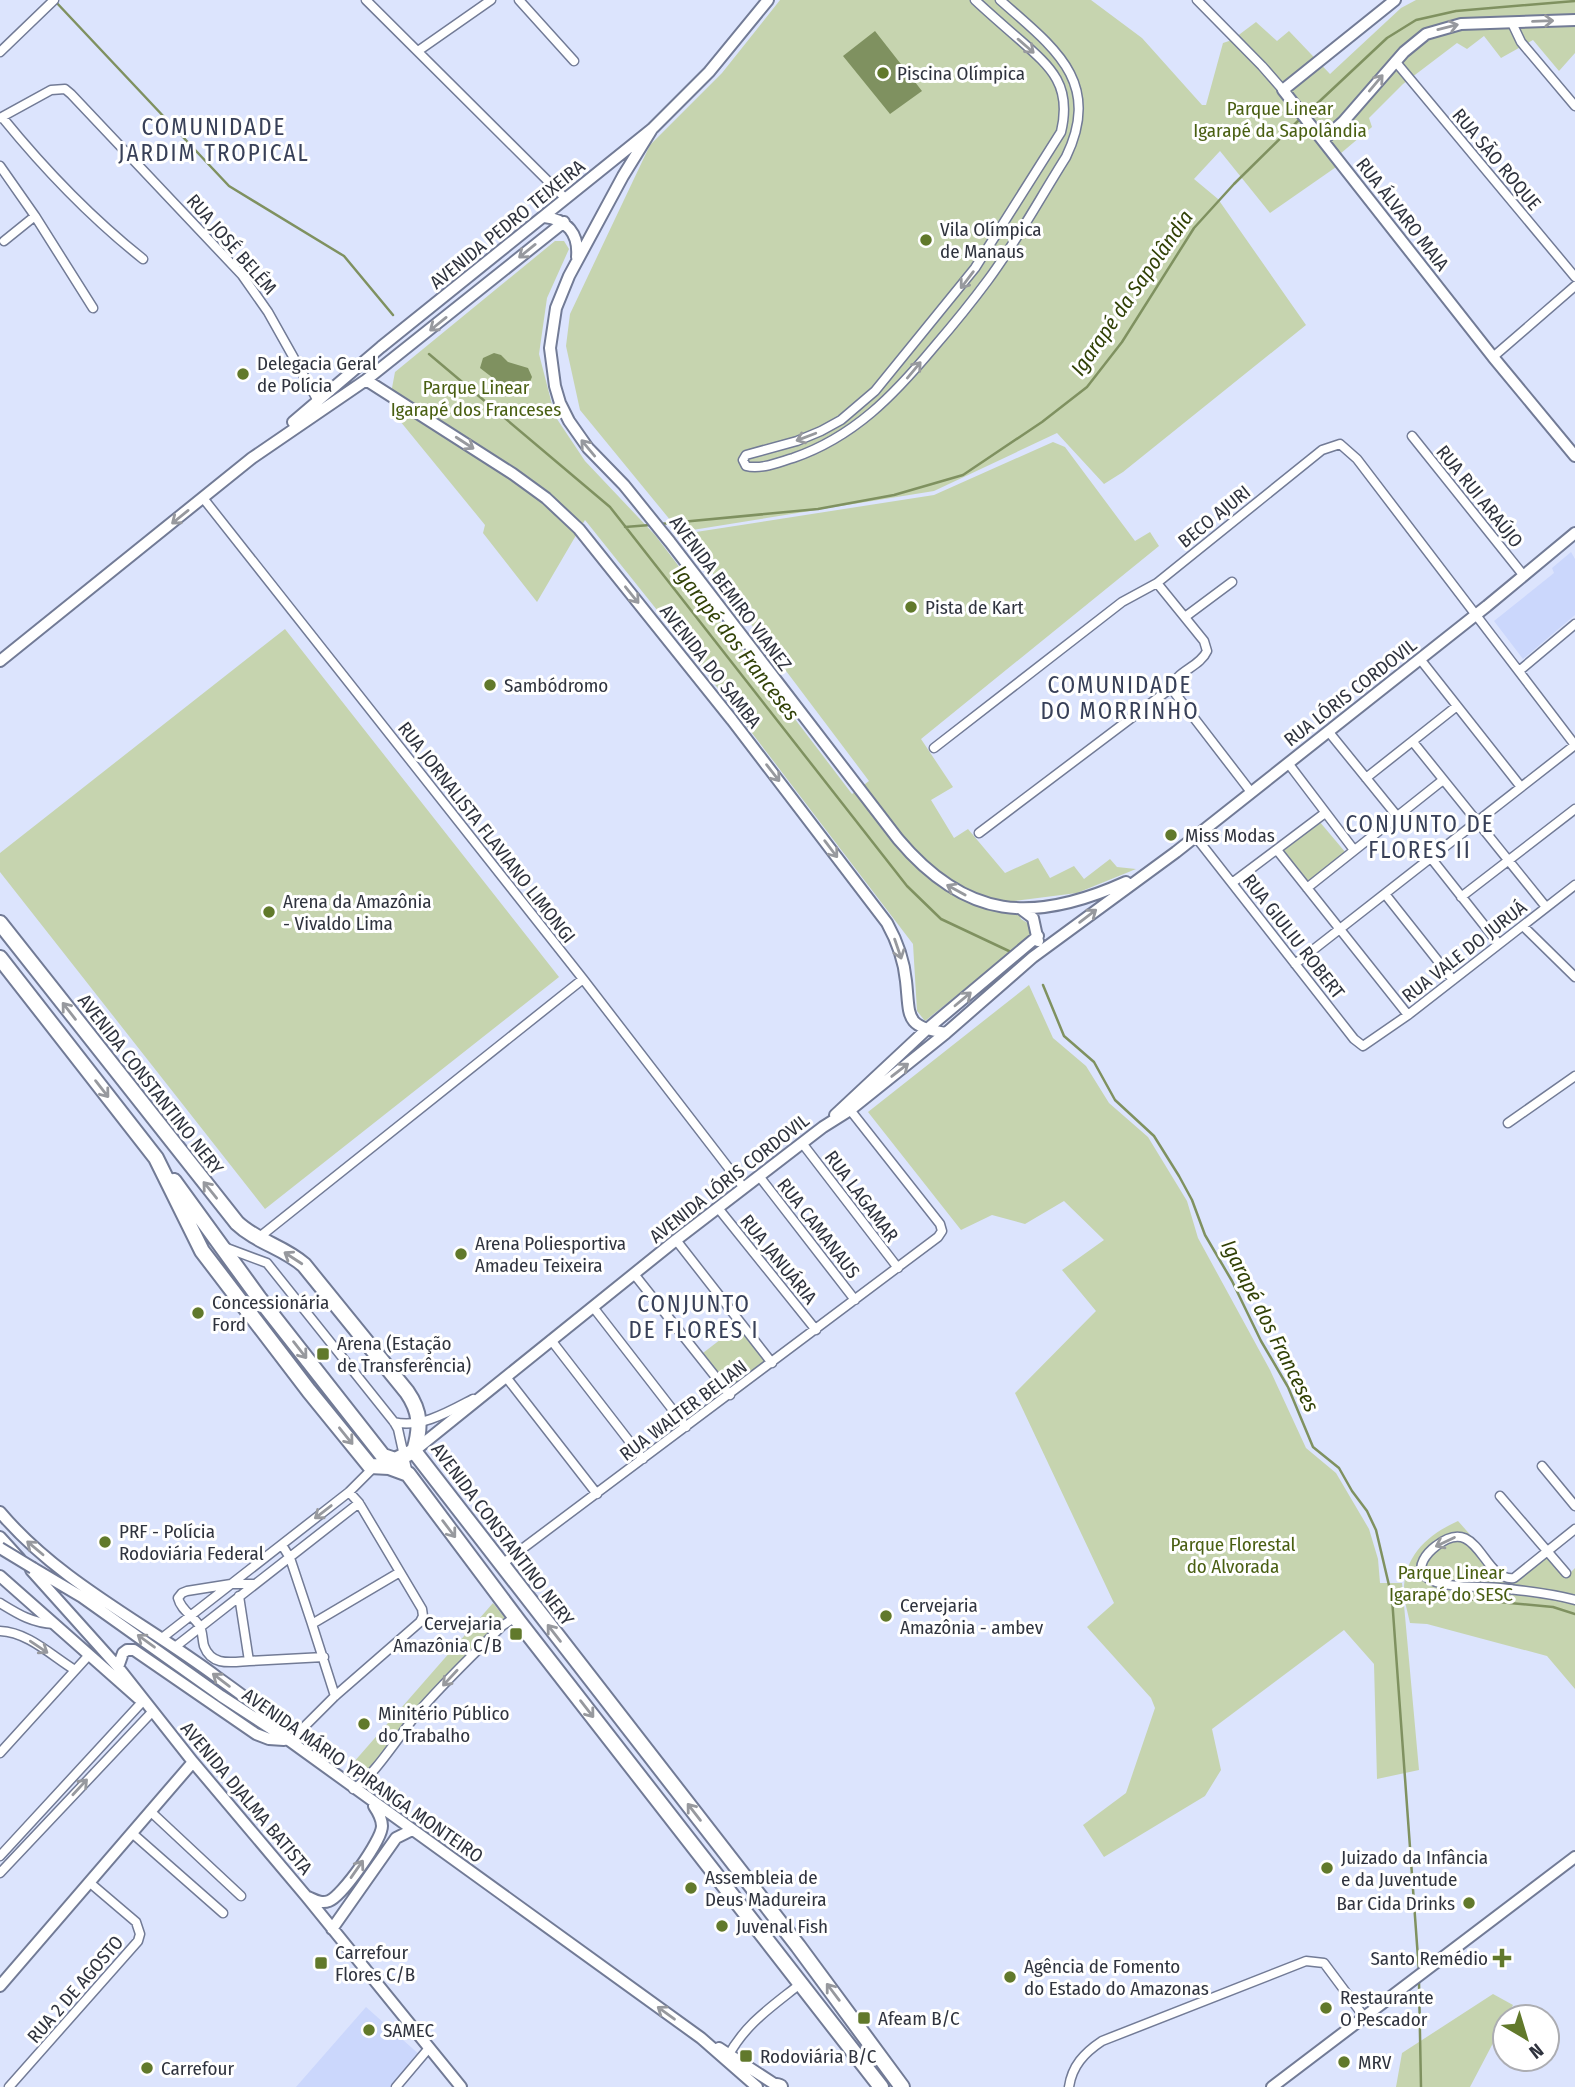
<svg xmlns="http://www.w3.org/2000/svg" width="1575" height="2087" viewBox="0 0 1575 2087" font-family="'Fira Sans Condensed',sans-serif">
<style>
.built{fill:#cbd7fc}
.green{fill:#c6d4af}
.water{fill:#7f9160}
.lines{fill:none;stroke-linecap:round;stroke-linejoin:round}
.stream{stroke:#7f9160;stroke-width:2.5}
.street-casing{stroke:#727b96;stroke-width:11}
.secondary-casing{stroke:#727b96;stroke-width:14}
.highway-casing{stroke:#727b96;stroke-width:18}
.street{stroke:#fff;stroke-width:8}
.secondary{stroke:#fff;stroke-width:10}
.highway{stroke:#fff;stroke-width:14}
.secondary-bridge-casing{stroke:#727b96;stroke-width:14;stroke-linecap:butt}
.secondary-bridge{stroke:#fff;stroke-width:10}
.oneway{stroke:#97999e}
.poi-dot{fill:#61792b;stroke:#fff;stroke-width:2.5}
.labels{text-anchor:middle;stroke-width:6;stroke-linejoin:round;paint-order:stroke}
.poi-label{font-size:19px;fill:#2f333e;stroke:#fff;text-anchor:start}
.park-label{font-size:19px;fill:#495f12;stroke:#fff}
.street-label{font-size:19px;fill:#2f333e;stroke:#fff}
.water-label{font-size:21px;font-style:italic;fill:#314106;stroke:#fff}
.quarter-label{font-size:23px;letter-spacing:2px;fill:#384058;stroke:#fff}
</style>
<rect width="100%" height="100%" fill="#dce4fd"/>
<!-- built -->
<path class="built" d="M 1571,552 L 1575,559 L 1575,615 L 1523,659 L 1494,621 L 1554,573 L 1552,568 Z
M 366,2007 L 421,2056 L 394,2087 L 296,2087 Z"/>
<!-- green -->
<path class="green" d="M 780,0 L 1091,0 L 1142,38 L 1202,105 L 1206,105 L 1223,43 L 1232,40 L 1256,22 L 1277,41 L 1289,31 L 1330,74 L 1401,8 L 1416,0 L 1575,0 L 1575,53 L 1559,71 L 1533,40 L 1501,58 L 1484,36 L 1467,49 L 1457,43 L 1403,84 L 1369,118 L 1372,127 L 1334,159 L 1339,165 L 1270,213 L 1220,151 L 1194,179 L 1218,199 L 1306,325 L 1123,472 L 1104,484 L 1057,433 L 934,491 L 680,532 L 580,410 L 566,346 L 570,314 L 650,145 L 722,73 Z
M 555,241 L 564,241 L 569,249 L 547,298 L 539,354 L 555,416 L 585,461 L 655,535 L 852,794 L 869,781 L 683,534 L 934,495 L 1053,442 L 1065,447 L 1135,541 L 1150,532 L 1159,546 L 921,739 L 953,787 L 931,800 L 954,838 L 968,829 L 1005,873 L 1038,858 L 1050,878 L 1074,866 L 1084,879 L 1110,859 L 1117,867 L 1136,869 L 1077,893 L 1014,901 L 1021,919 L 1031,925 L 1030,937 L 925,1021 L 917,1011 L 913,944 L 681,640 L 585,520 L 537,602 L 483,533 L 485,525 L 400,421 L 392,388 L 395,372 Z
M 285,629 L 559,977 L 265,1209 L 0,872 L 0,853 Z
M 1319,821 L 1346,853 L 1309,882 L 1282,849 Z
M 1029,985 L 1053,1038 L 1086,1066 L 1109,1103 L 1148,1137 L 1187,1201 L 1198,1238 L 1270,1370 L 1306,1448 L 1336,1473 L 1369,1529 L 1378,1559 L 1380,1583 L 1402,1583 L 1419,1770 L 1377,1779 L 1374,1664 L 1344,1630 L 1212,1729 L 1221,1770 L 1205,1796 L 1104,1857 L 1083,1825 L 1126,1793 L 1155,1708 L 1151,1698 L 1087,1627 L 1114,1603 L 1015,1393 L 1096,1311 L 1062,1270 L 1104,1240 L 1064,1201 L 1025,1224 L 992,1215 L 961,1230 L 868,1112 Z
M 742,1323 L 775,1365 L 734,1397 L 699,1356 Z
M 1458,1521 L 1504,1573 L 1512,1577 L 1552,1553 L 1571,1572 L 1575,1568 L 1575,1689 L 1547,1656 L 1427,1624 L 1410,1623 C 1408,1613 1404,1601 1404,1591 C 1404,1556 1427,1535 1458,1521 Z
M 493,1603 L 505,1618 L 416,1711 L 363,1777 L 346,1771 Z
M 1493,1994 L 1513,2005 L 1470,2087 L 1396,2087 L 1402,2053 Z"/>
<!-- water -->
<path class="water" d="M 875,31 L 922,91 L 890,114 L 843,56 Z
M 494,353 L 501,355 L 508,362 L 528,368 L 532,377 L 525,393 L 515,395 L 480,368 L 483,358 Z"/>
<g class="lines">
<!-- stream -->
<path class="stream" d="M 55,1 L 229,186 L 344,256 L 393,315
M 1306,114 L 1387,38 L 1416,20 L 1456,11 L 1575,1
M 429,354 L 610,507 L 907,886 L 941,919 L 1011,952
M 660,524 L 818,509 L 894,495 L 963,475 L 1042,422 L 1087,387 L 1122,342 L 1194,228 L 1234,184 L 1301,118
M 625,527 L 650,525
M 1043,985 L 1064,1036 L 1094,1062 L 1115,1100 L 1154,1136 L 1179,1176 L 1192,1200 L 1205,1235 L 1232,1281 L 1261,1341 L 1288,1387 L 1313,1447 L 1339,1468 L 1352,1491 L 1367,1511 L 1376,1530 L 1392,1598 L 1419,1972
M 1390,1589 L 1444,1597 L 1553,1607 L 1575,1614
M 1419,1982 L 1421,2087"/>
<defs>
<path id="street" d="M 366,0 L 566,199
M 519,0 L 574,61
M 975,0 C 990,14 1005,27 1020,40 C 1052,68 1072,86 1061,132 L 975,268 L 875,391 L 841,420 L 821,431 L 797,441 L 746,455 L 743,460 L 746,466 C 761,470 779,462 793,458 C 854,437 894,395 934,347 C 953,325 971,303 988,280 C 1017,241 1040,198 1066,157 C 1103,81 1053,47 1000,0
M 1197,0 L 1262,66 L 1283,90
M 1512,23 L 1521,42 L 1575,106
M 418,51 L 491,0
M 0,52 L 54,0
M 1395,61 L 1575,277
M 2,117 C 45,170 89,216 143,259
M 0,118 L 51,90 L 65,89 L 71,94 L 242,275 L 268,312 L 318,401
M 0,166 L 35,216 L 93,308
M 4,241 L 35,216
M 1493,357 L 1575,286
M 1412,436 L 1524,576
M 203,498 L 583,979 L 744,1188
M 1185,617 L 1232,582
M 1420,659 L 1521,787
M 1519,671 L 1575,624
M 1171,688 L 1251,792
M 1328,731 L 1397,816
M 1413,742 L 1546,907
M 934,748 L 1122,602 L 1157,583 L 1322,450 L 1340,444 L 1357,459 L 1575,745
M 1288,763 L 1354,850
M 1366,778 L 1457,706
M 979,833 L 1171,688 C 1176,671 1200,667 1207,651 L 1204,641 L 1157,583
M 1195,836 L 1354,1039 L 1363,1046 L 1408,1015 L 1575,885
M 1277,850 L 1408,1015
M 1431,858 L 1499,944
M 1232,883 L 1325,813
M 1307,888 L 1443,780
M 1385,894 L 1453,980
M 1461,897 L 1575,809
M 1523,926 L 1575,977
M 1295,964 L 1575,745
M 1508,1123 L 1575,1076
M 802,1143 L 898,1268
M 759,1176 L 855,1300
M 718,1208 L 816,1330
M 257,1239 L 583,979
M 676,1240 L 772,1363
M 224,1247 L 267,1263 L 394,1422 L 398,1429 L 408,1474
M 634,1274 L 730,1395
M 593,1307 L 686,1427
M 551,1340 L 643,1459
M 506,1377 L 597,1494
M 394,1422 C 420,1429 450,1411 473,1399
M 1542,1466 L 1575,1506
M 1500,1496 L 1566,1573
M 1575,1529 L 1514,1578 C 1482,1582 1479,1512 1436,1546 C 1428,1552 1414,1567 1426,1577 C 1441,1589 1481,1586 1500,1588 C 1526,1591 1550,1593 1575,1600
M 282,1545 L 290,1558 L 312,1624
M 502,1564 L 938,1237 L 942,1231 L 940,1224 L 847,1106
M 239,1596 L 249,1661 L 324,1657
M 0,1603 C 18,1614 32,1623 54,1624
M 0,1631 C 28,1632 52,1656 75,1670
M 162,1638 L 349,1492 L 374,1467
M 175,1647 L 359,1503
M 249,1661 C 232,1662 212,1667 204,1646 C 202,1639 203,1631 199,1625 C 192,1615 181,1610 178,1598 L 182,1593 L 187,1591 L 231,1584 L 254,1584
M 335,1696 L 312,1624 L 400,1572
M 290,1741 L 335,1696 L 420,1622 L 423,1616 L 422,1609 L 359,1503 L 349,1492
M 0,1753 L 89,1655
M 353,1789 C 372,1779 401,1733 416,1715 C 443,1683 473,1655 502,1626 L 511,1620 L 517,1621
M 150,1811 L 241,1896
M 132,1833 L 223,1913
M 0,1856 L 143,1701
M 0,1873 L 152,1712
M 727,2058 C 745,2024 770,2008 800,1984
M 9,2087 L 138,1941 L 140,1934 L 136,1922 L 89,1882
M 396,2087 L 429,2048
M 1069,2087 C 1072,2066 1084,2053 1102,2041 L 1306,1961 L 1324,1963 L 1365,2018"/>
<path id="secondary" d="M 1395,0 L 1283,90 L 1493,357 L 1575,456
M 652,129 L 623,176 L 569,276 L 556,308 L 550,348 L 555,386 L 560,403 L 569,421 L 588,448 L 624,485 L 670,542 L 898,839 C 966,920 1033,924 1126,882
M 1323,140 L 1343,122 L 1404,52 L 1426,34 L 1461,24 L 1575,20
M 544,217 C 567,219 579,234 577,257
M 366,380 L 513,474 L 546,498 L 579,529 L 732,720 L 887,923 C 897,941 904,960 906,981 C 910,1017 904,1027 946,1033
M 293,422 L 381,347 L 652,129 L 709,72 L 768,0
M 0,661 L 252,458 L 366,380 L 564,222
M 1021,909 L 1033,918 L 1038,941
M 835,1115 L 926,1030 L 1038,936
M 414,1451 L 676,1240 L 823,1127 L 850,1110 L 946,1033 L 1033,957 L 1176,852 L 1487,606 L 1575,533
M 0,1512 C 59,1582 145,1623 217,1677 C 242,1695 267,1712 286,1736
M 0,1537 L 20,1559
M 33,1568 L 82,1597 L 221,1696 L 290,1741 L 701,2038 L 757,2087
M 31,1570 L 118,1667 L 193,1762 L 306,1896 L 461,2087
M 0,1576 L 138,1698
M 118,1667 L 123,1653 L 127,1650 L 134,1650 L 256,1734 L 269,1739 L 284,1740
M 308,1897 C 315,1900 321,1904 329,1901 C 342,1896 382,1840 382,1826 C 382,1819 378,1812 374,1806
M 332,1929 L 396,1838 L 412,1830
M 0,1986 L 193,1762
M 719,2048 L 779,2087
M 1272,2087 L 1575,1857"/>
<path id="highway" d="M 0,923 L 237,1223 C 257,1242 284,1247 304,1265 L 407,1392 C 421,1412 421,1428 414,1451
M 0,958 L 156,1158 L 202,1251 L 309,1391 L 370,1466 L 389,1467 L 408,1474 L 519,1622 L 881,2087
M 174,1181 L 259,1298 L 383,1456 L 395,1460 L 414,1451
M 414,1451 L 798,1946 L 902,2087
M 777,2086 L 780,2087"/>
</defs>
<!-- street casing -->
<use href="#street" class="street-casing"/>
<!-- secondary casing -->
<use href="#secondary" class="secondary-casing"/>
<!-- highway casing -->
<use href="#highway" class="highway-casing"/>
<!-- street -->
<use href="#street" class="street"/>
<!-- secondary -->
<use href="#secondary" class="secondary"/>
<!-- highway -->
<use href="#highway" class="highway"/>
<defs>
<path id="secondary-bridge" d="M 0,1548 L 33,1568"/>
</defs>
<!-- secondary-bridge casing -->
<use href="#secondary-bridge" class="secondary-bridge-casing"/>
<!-- secondary-bridge -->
<use href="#secondary-bridge" class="secondary-bridge"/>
</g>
<!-- one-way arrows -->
<defs><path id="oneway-shaft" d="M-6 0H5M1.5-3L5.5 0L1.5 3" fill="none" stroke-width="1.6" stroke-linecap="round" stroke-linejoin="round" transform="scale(1.75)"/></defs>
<g class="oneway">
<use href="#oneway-shaft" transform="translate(1543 21) rotate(-2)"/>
<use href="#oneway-shaft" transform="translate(1448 27) rotate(-14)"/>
<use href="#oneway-shaft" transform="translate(1026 46) rotate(41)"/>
<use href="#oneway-shaft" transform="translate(1376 83) rotate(-50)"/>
<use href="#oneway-shaft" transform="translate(527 251) rotate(141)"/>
<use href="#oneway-shaft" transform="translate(967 280) rotate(127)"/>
<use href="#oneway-shaft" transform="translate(438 324) rotate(141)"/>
<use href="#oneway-shaft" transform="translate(914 370) rotate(-50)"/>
<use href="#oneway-shaft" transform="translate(806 437) rotate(159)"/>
<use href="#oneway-shaft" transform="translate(465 443) rotate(33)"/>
<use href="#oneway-shaft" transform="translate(588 448) rotate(-130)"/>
<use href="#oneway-shaft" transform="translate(180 517) rotate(141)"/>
<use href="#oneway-shaft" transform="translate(632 595) rotate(51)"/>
<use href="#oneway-shaft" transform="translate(773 773) rotate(52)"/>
<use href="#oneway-shaft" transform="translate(831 849) rotate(53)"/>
<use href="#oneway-shaft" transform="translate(956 890) rotate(-151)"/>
<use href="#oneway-shaft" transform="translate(1088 916) rotate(-37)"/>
<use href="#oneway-shaft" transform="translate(898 949) rotate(71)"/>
<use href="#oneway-shaft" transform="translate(963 999) rotate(-40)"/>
<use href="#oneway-shaft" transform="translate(69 1011) rotate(-128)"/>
<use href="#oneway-shaft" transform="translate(900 1070) rotate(-38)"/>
<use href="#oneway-shaft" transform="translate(102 1089) rotate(52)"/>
<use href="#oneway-shaft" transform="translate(210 1190) rotate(-129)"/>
<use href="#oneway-shaft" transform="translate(293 1258) rotate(-147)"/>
<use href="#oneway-shaft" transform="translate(300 1350) rotate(52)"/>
<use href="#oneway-shaft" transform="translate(346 1436) rotate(51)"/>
<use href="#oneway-shaft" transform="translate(323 1512) rotate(142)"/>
<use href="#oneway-shaft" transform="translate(449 1529) rotate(53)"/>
<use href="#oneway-shaft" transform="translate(1445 1542) rotate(154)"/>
<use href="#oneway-shaft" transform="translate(35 1548) rotate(-140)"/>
<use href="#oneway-shaft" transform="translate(554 1633) rotate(-128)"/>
<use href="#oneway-shaft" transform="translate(146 1641) rotate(-144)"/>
<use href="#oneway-shaft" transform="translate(39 1647) rotate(34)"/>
<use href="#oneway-shaft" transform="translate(450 1678) rotate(133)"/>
<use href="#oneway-shaft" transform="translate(221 1680) rotate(-143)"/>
<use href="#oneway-shaft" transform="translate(587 1709) rotate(52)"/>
<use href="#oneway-shaft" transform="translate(80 1787) rotate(-47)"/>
<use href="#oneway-shaft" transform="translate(694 1812) rotate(-128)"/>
<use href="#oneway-shaft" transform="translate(357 1869) rotate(-55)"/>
<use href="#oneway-shaft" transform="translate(833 1992) rotate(-127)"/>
<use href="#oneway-shaft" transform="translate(666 2013) rotate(-144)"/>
</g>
<!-- markers -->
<g class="poi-dot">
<circle cx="883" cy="73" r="7"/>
<circle cx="926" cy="240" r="7"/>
<circle cx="243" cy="374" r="7"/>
<circle cx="911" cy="607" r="7"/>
<circle cx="490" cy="685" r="7"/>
<circle cx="1171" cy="835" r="7"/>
<circle cx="269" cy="912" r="7"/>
<circle cx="461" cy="1254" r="7"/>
<circle cx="198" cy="1313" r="7"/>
<rect x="316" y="1347" width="14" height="14" rx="3.5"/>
<circle cx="105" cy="1542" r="7"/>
<circle cx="886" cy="1616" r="7"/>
<rect x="509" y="1627" width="14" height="14" rx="3.5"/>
<circle cx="364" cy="1724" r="7"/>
<circle cx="1327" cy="1868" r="7"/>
<circle cx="691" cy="1888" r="7"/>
<circle cx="1469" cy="1903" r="7"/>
<circle cx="722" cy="1926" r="7"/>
<path d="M1498.5 1947.5h7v7h7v7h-7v7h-7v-7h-7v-7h7z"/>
<rect x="314" y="1956" width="14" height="14" rx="3.5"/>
<circle cx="1010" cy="1977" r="7"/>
<circle cx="1326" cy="2008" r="7"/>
<rect x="857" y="2011" width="14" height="14" rx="3.5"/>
<circle cx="369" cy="2030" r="7"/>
<rect x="739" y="2049" width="14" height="14" rx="3.5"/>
<circle cx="1344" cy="2062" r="7"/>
<circle cx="147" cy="2068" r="7"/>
</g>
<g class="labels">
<!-- poi labels -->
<g class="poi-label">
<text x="897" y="80">Piscina Olímpica</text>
<text x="940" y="236">Vila Olímpica<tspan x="940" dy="22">de Manaus</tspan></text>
<text x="257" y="370">Delegacia Geral<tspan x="257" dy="22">de Polícia</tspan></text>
<text x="925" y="614">Pista de Kart</text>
<text x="504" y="692">Sambódromo</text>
<text x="1185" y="842">Miss Modas</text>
<text x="283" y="908">Arena da Amazônia<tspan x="283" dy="22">- Vivaldo Lima</tspan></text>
<text x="475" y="1250">Arena Poliesportiva<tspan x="475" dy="22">Amadeu Teixeira</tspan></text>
<text x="212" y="1309">Concessionária<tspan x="212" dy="22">Ford</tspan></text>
<text x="337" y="1350">Arena (Estação<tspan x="337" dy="22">de Transferência)</tspan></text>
<text x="119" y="1538">PRF - Polícia<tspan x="119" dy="22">Rodoviária Federal</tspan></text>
<text x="900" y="1612">Cervejaria<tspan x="900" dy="22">Amazônia - ambev</tspan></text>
<text x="502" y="1630" text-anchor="end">Cervejaria<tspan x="502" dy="22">Amazônia C/B</tspan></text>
<text x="378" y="1720">Minitério Público<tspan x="378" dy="22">do Trabalho</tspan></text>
<text x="1341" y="1864">Juizado da Infância<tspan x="1341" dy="22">e da Juventude</tspan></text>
<text x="705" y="1884">Assembleia de<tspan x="705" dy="22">Deus Madureira</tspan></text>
<text x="1455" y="1910" text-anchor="end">Bar Cida Drinks</text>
<text x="736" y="1933">Juvenal Fish</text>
<text x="335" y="1959">Carrefour<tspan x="335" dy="22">Flores C/B</tspan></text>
<text x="1488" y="1965" text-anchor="end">Santo Remédio</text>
<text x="1024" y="1973">Agência de Fomento<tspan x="1024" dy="22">do Estado do Amazonas</tspan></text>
<text x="1340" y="2004">Restaurante<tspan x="1340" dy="22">O Pescador</tspan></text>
<text x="878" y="2025">Afeam B/C</text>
<text x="383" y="2037">SAMEC</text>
<text x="760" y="2063">Rodoviária B/C</text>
<text x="1358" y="2069">MRV</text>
<text x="161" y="2075">Carrefour</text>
</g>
<!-- park labels -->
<g class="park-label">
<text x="1280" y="115">Parque Linear<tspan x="1280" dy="22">Igarapé da Sapolândia</tspan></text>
<text x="476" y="394">Parque Linear<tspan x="476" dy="22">Igarapé dos Franceses</tspan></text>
<text x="1233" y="1551">Parque Florestal<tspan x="1233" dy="22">do Alvorada</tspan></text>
<text x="1451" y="1579">Parque Linear<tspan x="1451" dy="22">Igarapé do SESC</tspan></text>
</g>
<!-- street labels -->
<g class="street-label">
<text transform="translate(1497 159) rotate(50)" y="7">RUA SÃO ROQUE</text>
<text transform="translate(1403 214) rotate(52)" y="7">RUA ÁLVARO MAIA</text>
<text transform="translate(507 224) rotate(-39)" y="7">AVENIDA PEDRO TEIXEIRA</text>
<text transform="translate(232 244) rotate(49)" y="7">RUA JOSÉ BELÉM</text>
<text transform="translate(1480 496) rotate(51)" y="7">RUA RUI ARAÚJO</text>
<text transform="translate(1214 516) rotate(-39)" y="7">BECO AJURI</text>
<text transform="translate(731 593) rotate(53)" y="7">AVENIDA BEMIRO VIANEZ</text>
<text transform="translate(711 666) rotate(52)" y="7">AVENIDA DO SAMBA</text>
<text transform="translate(1350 692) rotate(-38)" y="7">RUA LÓRIS CORDOVIL</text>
<text transform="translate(487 832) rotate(52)" y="7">RUA JORNALISTA FLAVIANO LIMONGI</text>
<text transform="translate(1294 936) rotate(52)" y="7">RUA GIULIU ROBERT</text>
<text transform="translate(1464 951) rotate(-38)" y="7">RUA VALE DO JURUÁ</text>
<text transform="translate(151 1084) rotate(52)" y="7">AVENIDA CONSTANTINO NERY</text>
<text transform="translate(729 1178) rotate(-38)" y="7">AVENIDA LÓRIS CORDOVIL</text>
<text transform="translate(862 1196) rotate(53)" y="7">RUA LAGAMAR</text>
<text transform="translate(819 1228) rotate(52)" y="7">RUA CAMANAUS</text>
<text transform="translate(779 1259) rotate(51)" y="7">RUA JANUÁRIA</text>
<text transform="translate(683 1410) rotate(-37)" y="7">RUA WALTER BELIAN</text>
<text transform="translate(503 1534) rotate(53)" y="7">AVENIDA CONSTANTINO NERY</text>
<text transform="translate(363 1775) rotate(35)" y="7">AVENIDA MÁRIO YPIRANGA MONTEIRO</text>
<text transform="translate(247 1798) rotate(50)" y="7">AVENIDA DJALMA BATISTA</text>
<text transform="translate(75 1989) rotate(-49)" y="7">RUA 2 DE AGOSTO</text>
</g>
<!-- water labels -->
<g class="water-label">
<text transform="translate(1132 293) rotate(-55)" y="7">Igarapé da Sapolândia</text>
<text transform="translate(736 643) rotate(52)" y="7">Igarapé dos Franceses</text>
<text transform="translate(1270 1326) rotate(63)" y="7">Igarapé dos Franceses</text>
</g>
<!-- quarter labels -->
<g class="quarter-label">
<text x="214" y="135">COMUNIDADE<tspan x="214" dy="26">JARDIM TROPICAL</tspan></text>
<text x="1120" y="693">COMUNIDADE<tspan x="1120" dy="26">DO MORRINHO</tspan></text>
<text x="1420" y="832">CONJUNTO DE<tspan x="1420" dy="26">FLORES II</tspan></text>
<text x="694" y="1312">CONJUNTO<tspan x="694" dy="26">DE FLORES I</tspan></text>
</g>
</g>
<!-- north arrow -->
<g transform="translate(1526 2038) rotate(142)"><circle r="33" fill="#ffffff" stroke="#acadb2" stroke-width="2"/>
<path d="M0-5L12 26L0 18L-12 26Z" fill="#61792b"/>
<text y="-10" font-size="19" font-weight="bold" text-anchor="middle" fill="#2f333e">N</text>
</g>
</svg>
